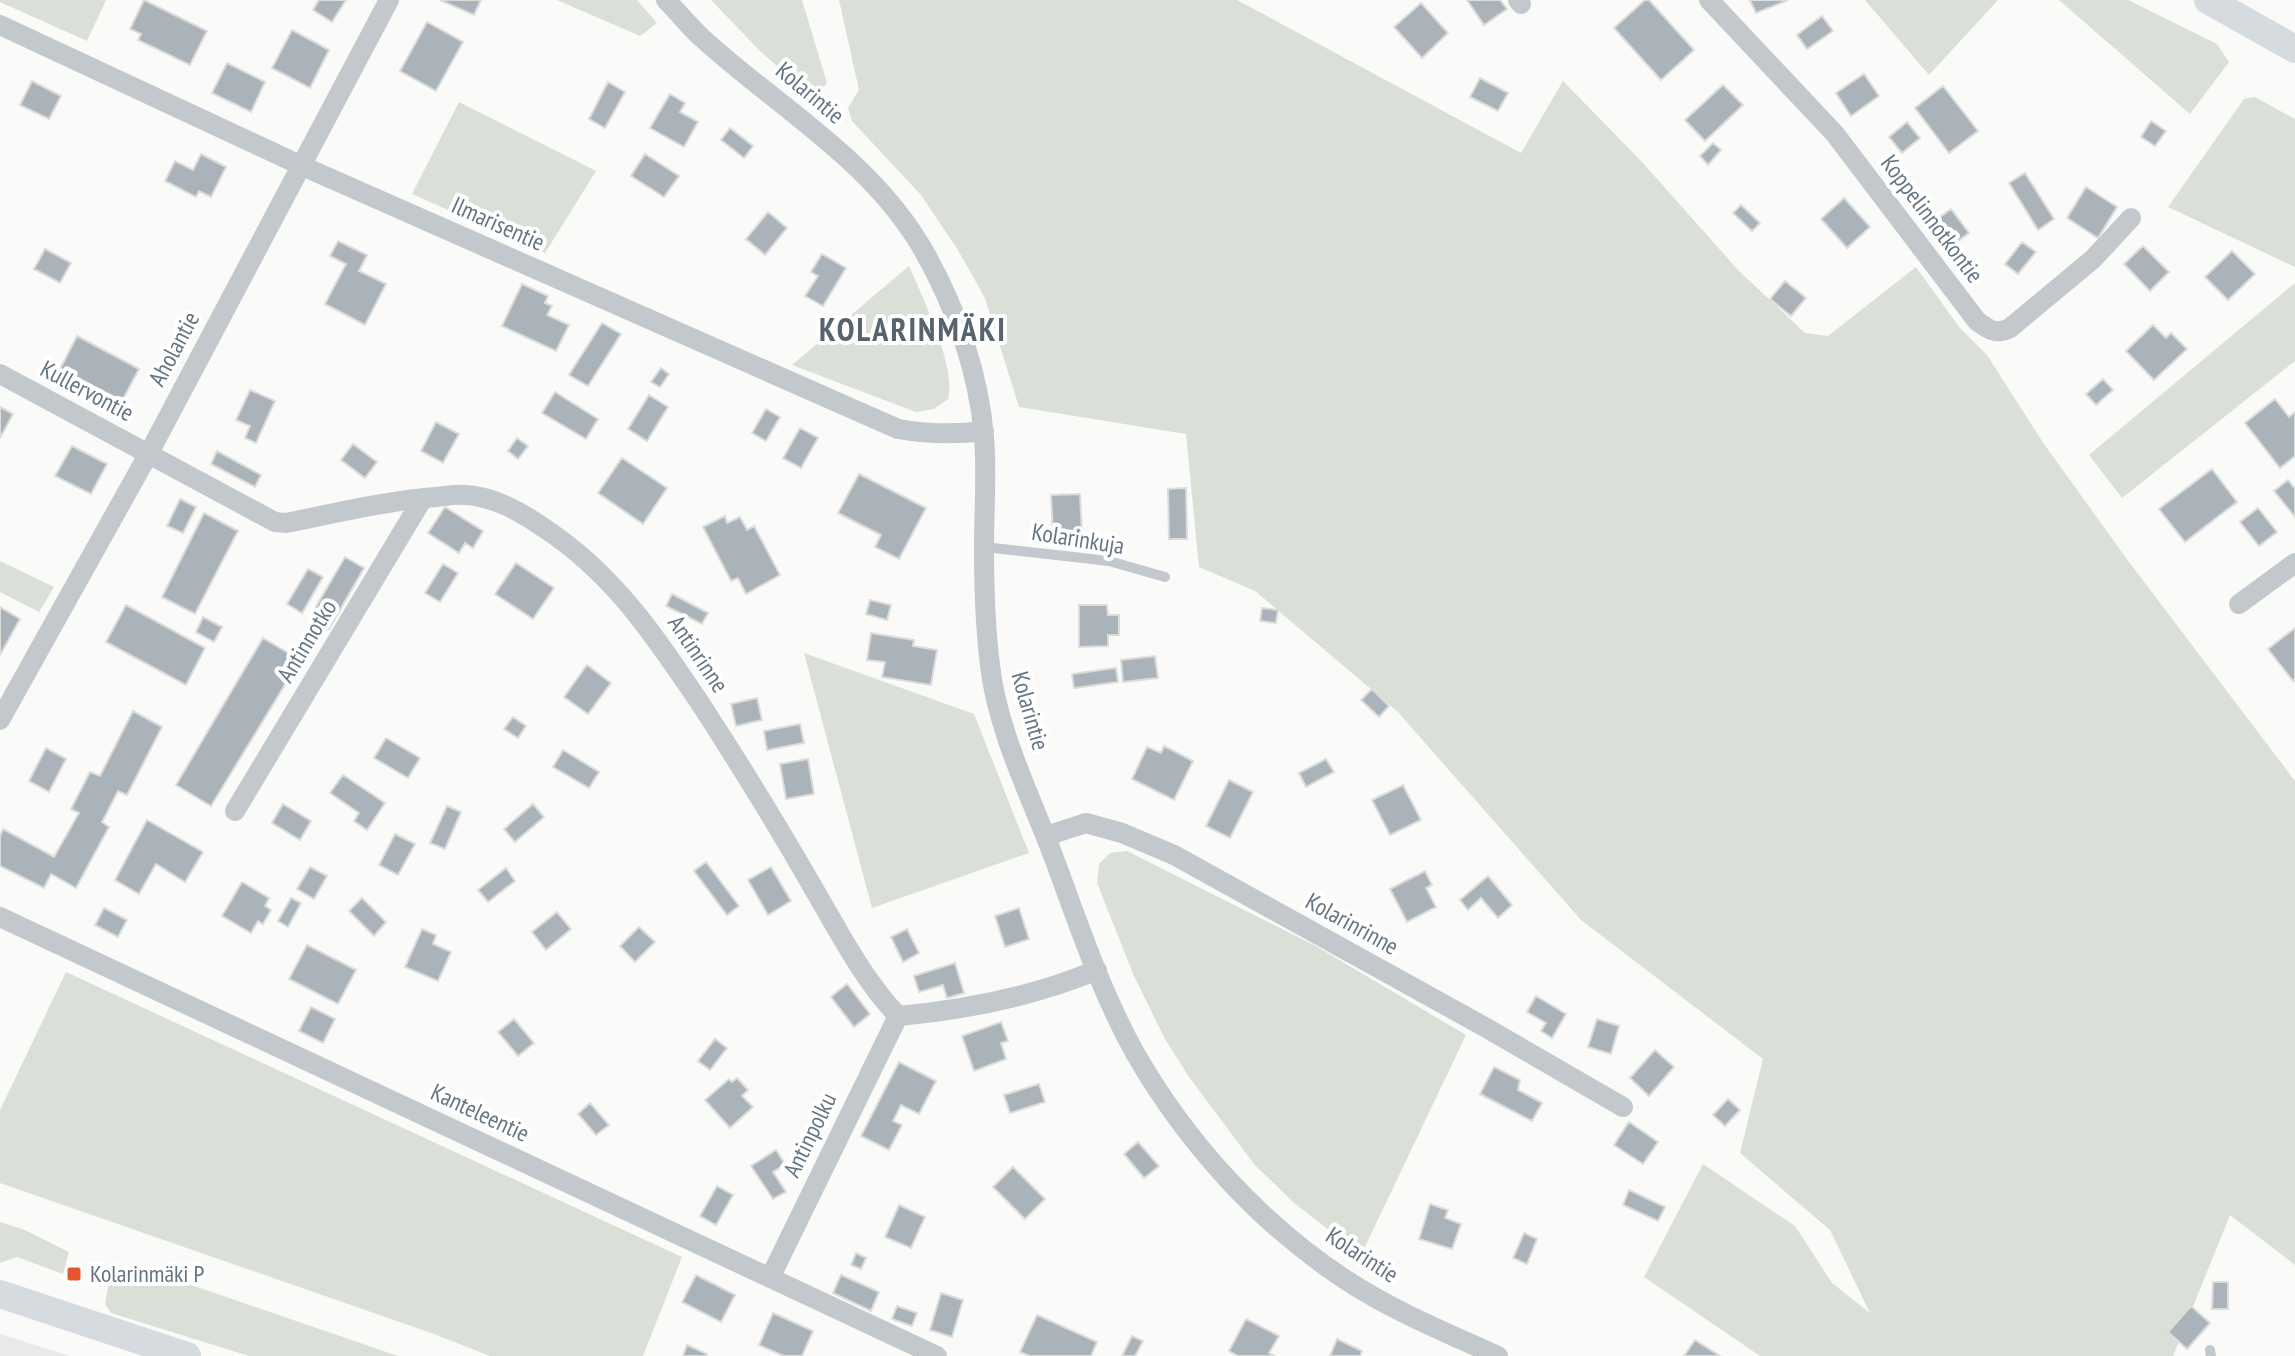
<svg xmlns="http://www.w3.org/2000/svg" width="2295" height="1356" viewBox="0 0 2295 1356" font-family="'PT Sans Narrow',sans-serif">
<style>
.built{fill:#e8e9e9}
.green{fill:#dadfd7}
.building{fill:#aab3b9;stroke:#dcdcda;stroke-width:2}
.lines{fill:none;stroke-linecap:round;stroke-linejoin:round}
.lane{stroke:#c3c8cc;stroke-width:10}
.street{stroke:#c3c8cc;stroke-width:20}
.secondary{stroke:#d6dbdf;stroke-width:28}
.poi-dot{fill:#e4572e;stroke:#fff;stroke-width:3}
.labels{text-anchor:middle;stroke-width:8;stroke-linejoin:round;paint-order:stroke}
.street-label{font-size:24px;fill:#657683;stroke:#fff}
.poi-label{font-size:24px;fill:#657683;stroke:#fff;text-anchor:start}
.district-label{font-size:32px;font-weight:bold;letter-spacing:2px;fill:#57646e;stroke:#fff}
</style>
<rect width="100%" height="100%" fill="#fafaf8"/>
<!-- built -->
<path class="built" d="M 0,1334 L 70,1356 L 0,1356 Z"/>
<!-- green -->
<path class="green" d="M 0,0 L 106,0 L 87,41 L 0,2 Z
M 557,0 L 637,0 L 657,23 L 640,36 Z
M 711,0 L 802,0 L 827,83 L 813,98 L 760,51 Z
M 839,0 L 1237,0 L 1521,153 L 1563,81 L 1642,162 L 1738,270 L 1805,333 L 1828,336 L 1916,267 L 1959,327 L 1987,355 L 2044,444 L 2129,562 L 2295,781 L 2295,1265 L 2230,1215 L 2173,1356 L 1760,1356 L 1644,1277 L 1703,1164 L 1795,1226 L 1832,1283 L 1870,1313 L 1830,1230 L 1740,1153 L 1763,1059 L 1581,920 L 1397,711 L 1255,591 L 1199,567 L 1186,434 L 1019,407 L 985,298 L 958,250 L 921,195 L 852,121 L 848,108 L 859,90 Z
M 1865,0 L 1998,0 L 1929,75 Z
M 2059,0 L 2128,0 L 2217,44 L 2229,62 L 2190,114 Z
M 2255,97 L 2295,119 L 2295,267 L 2168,207 L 2244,99 Z
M 459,102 L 596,171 L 545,253 L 412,194 Z
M 909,266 C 922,296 957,368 948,399 L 934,409 L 916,412 L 792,365 Z
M 2295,283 L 2295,361 L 2122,498 L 2089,455 Z
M 0,561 L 54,587 L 39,612 L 0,592 Z
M 804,653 L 974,714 L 1029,853 L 872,908 Z
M 1127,851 L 1314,945 L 1466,1035 L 1361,1255 L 1293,1202 L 1254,1164 L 1189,1077 L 1165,1039 L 1134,976 L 1097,883 L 1099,864 L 1110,853 Z
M 66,972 L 682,1257 L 643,1356 L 490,1356 L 434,1334 L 0,1183 L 0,1110 Z
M 0,1222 L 25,1230 L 69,1252 L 63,1274 L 17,1257 L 0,1263 Z
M 136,1266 L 398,1356 L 249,1356 L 111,1313 L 105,1304 L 111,1272 Z"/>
<!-- building -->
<path class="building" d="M 144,0 L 207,31 L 190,65 L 138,40 L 141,34 L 130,29 Z
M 319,0 L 346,0 L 332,22 L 313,10 Z
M 440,0 L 481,0 L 474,15 Z
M 1467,0 L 1500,0 L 1507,9 L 1484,25 Z
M 1645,0 L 1649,0 L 1694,50 L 1661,80 L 1614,28 Z
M 1750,0 L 1788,0 L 1756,13 Z
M 1421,3 L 1448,33 L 1422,58 L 1394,27 Z
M 1822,16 L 1833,31 L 1807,49 L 1797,35 Z
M 427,22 L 463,42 L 436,91 L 400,71 Z
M 292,30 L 329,50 L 310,88 L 272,68 Z
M 227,63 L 265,82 L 251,112 L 212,93 Z
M 1864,74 L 1879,96 L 1851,116 L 1836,93 Z
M 1480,78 L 1508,93 L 1498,111 L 1470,97 Z
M 32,81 L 61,96 L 49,119 L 20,105 Z
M 608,82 L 625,92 L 605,128 L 589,119 Z
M 1723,85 L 1743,105 L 1705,141 L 1685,120 Z
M 1943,86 L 1978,131 L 1949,153 L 1915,108 Z
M 670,94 L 685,103 L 680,112 L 698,122 L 684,147 L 650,128 Z
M 2151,121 L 2166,131 L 2155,146 L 2141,137 Z
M 1907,122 L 1920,138 L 1902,153 L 1889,137 Z
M 730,128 L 753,146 L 744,158 L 721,140 Z
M 1713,143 L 1721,150 L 1708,165 L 1700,156 Z
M 201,154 L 226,167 L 211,197 L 199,191 L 196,197 L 165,181 L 175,161 L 193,170 Z
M 645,154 L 679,176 L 664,197 L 631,176 Z
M 2025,173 L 2054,219 L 2038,230 L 2009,183 Z
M 2086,187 L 2117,207 L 2098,238 L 2067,218 Z
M 1844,198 L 1870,227 L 1847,248 L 1821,219 Z
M 1741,205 L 1760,223 L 1752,231 L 1733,213 Z
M 1951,209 L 1969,233 L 1947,249 L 1929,225 Z
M 768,212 L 787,228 L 765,255 L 746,239 Z
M 338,241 L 367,255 L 359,271 L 386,284 L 365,325 L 325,304 L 346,264 L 330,256 Z
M 2022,242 L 2036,252 L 2018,274 L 2005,264 Z
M 2143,246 L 2169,272 L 2150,291 L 2124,264 Z
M 45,249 L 71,263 L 60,283 L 34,269 Z
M 2232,251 L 2255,274 L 2228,300 L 2205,277 Z
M 822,254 L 846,268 L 823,306 L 805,296 L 818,276 L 811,272 Z
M 1785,281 L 1806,298 L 1791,316 L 1770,299 Z
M 522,284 L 548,296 L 545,303 L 552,306 L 547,315 L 569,325 L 556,351 L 502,326 Z
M 602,323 L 621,334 L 588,386 L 569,375 Z
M 2153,325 L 2166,338 L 2171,333 L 2187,349 L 2154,380 L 2126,351 Z
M 77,336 L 139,369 L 122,401 L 60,369 Z
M 661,368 L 669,374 L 660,387 L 651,382 Z
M 2103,379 L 2113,390 L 2096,405 L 2086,394 Z
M 250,390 L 275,401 L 256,443 L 245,438 L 250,426 L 236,420 Z
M 555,392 L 598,419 L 586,439 L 542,413 Z
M 649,395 L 668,407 L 647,441 L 628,429 Z
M 2275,399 L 2289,417 L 2295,412 L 2295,456 L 2280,468 L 2245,423 Z
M 0,407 L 13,414 L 0,438 Z
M 766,409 L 780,417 L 766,441 L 752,433 Z
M 436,422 L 459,434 L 443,463 L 421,451 Z
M 800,428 L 818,438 L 801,468 L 783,458 Z
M 517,438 L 528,446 L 518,459 L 508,451 Z
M 353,444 L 377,462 L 365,478 L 341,460 Z
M 72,446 L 107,464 L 91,494 L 55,476 Z
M 217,451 L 261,475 L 255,487 L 211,464 Z
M 622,458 L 667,488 L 643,524 L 598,493 Z
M 2212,469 L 2237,502 L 2185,542 L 2159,509 Z
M 859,474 L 926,508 L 899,559 L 875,547 L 881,535 L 838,513 Z
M 2288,480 L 2295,489 L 2295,517 L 2274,491 Z
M 1186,488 L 1187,539 L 1169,539 L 1168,489 Z
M 1080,494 L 1082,535 L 1053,537 L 1051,495 Z
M 180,499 L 196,507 L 183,533 L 167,526 Z
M 445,507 L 483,531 L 473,548 L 465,543 L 459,553 L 428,533 Z
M 2258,508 L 2277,532 L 2259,546 L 2240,522 Z
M 204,513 L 238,531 L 195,614 L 162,597 Z
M 725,516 L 727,523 L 740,517 L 747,530 L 754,526 L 780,575 L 746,594 L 738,578 L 731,581 L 703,527 Z
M 345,557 L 364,568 L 329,629 L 310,617 Z
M 516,563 L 554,588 L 533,619 L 495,594 Z
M 443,564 L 458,573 L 440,602 L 425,593 Z
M 308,569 L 323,577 L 302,613 L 287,604 Z
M 672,594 L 708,613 L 702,624 L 666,606 Z
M 870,600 L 891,605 L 887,620 L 866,614 Z
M 126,605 L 205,648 L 186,685 L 106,642 Z
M 1079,605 L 1107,605 L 1108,615 L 1119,615 L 1119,635 L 1108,635 L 1108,646 L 1079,647 Z
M 0,607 L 20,619 L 0,655 Z
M 1262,608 L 1278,610 L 1276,623 L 1260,621 Z
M 203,617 L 222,627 L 214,642 L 196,632 Z
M 2295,628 L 2295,679 L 2293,681 L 2268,649 Z
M 871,633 L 914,640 L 913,646 L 937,650 L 931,685 L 882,677 L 885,662 L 867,660 Z
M 263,638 L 300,660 L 211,806 L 176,785 Z
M 1155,656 L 1158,678 L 1123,682 L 1121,660 Z
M 587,665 L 611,683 L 588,714 L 564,697 Z
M 1116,668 L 1118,682 L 1074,688 L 1072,674 Z
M 1372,689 L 1389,706 L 1379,717 L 1361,700 Z
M 757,698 L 762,720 L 736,726 L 731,704 Z
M 133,711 L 162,727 L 127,795 L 118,791 L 102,822 L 109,827 L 76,888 L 51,874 L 44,888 L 0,866 L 0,836 L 3,829 L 54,857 L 79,813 L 71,809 L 90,772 L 100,776 Z
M 513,717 L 526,726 L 518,738 L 504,729 Z
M 800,724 L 804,743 L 767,750 L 764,731 Z
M 386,738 L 420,758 L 408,778 L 374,758 Z
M 1164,746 L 1193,761 L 1174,800 L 1132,779 L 1147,747 L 1161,753 Z
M 46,748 L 66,759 L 49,792 L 29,781 Z
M 563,750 L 599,772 L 589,788 L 553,767 Z
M 808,759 L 814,794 L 786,799 L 780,764 Z
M 1326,759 L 1334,772 L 1306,787 L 1299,773 Z
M 343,775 L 385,803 L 367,830 L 354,821 L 359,813 L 330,793 Z
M 1229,780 L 1253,792 L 1230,838 L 1206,826 Z
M 1403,785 L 1421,820 L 1390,835 L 1372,800 Z
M 283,804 L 311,821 L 300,840 L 272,823 Z
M 533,804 L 544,817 L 515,842 L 504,829 Z
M 447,806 L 461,812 L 445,849 L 430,843 Z
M 147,820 L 203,852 L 185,882 L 156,864 L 139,894 L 115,880 Z
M 395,834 L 415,844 L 398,875 L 379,865 Z
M 706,862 L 739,906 L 727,915 L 694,871 Z
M 310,867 L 327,876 L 314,899 L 297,889 Z
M 771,867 L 791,901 L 768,915 L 748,880 Z
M 506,868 L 515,881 L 488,902 L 478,890 Z
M 1425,871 L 1432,885 L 1426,888 L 1436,907 L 1407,922 L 1390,889 Z
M 1488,876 L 1512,905 L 1498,918 L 1481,898 L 1468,910 L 1460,900 Z
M 242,882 L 269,898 L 265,906 L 271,910 L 263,924 L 258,921 L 251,933 L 222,916 Z
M 291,898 L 301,903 L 288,927 L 278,921 Z
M 362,898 L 386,922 L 374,936 L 349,911 Z
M 104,908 L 127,920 L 118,937 L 95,925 Z
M 1019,908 L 1029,939 L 1005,947 L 995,916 Z
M 557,912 L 571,929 L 546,950 L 532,932 Z
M 639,927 L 655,942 L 635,962 L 620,946 Z
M 422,929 L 436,935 L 433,944 L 451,952 L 438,981 L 405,967 Z
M 907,929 L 919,953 L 903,962 L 891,937 Z
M 307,945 L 356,970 L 338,1004 L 289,979 Z
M 955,963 L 964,993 L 947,998 L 943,985 L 919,992 L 914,976 Z
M 847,984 L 870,1014 L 854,1027 L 831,997 Z
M 1536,996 L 1566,1014 L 1552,1038 L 1541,1031 L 1546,1023 L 1527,1012 Z
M 311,1007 L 335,1019 L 323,1043 L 299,1031 Z
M 514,1019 L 534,1043 L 518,1056 L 498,1032 Z
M 1597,1019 L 1619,1026 L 1611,1054 L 1588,1047 Z
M 1001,1022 L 1008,1041 L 1001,1043 L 1006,1059 L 974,1071 L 962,1036 Z
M 715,1039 L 727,1048 L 710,1070 L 698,1061 Z
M 1655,1050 L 1674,1067 L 1649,1096 L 1630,1078 Z
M 899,1062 L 936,1081 L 919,1114 L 901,1105 L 893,1121 L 902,1125 L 889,1150 L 861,1136 Z
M 1494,1067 L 1520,1080 L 1518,1090 L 1542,1103 L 1532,1121 L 1480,1094 Z
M 737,1078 L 748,1090 L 742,1096 L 753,1107 L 730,1128 L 705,1100 L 729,1079 L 732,1082 Z
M 1039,1084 L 1045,1102 L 1010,1113 L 1004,1095 Z
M 1728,1099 L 1740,1110 L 1725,1126 L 1713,1115 Z
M 590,1103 L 609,1125 L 596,1135 L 578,1114 Z
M 1629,1122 L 1658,1142 L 1643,1164 L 1614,1145 Z
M 1138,1142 L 1159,1166 L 1144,1178 L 1124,1154 Z
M 776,1150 L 785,1164 L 773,1172 L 786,1192 L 773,1199 L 751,1166 Z
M 1013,1167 L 1045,1199 L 1025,1219 L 993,1187 Z
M 717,1186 L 733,1195 L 716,1225 L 700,1216 Z
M 1629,1190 L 1665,1207 L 1658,1221 L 1623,1205 Z
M 1430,1204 L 1448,1210 L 1445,1218 L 1461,1224 L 1452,1249 L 1419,1239 Z
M 899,1205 L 925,1217 L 911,1248 L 885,1237 Z
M 1524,1233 L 1537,1239 L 1527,1264 L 1513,1258 Z
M 856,1253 L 866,1258 L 861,1269 L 851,1265 Z
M 696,1275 L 735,1295 L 721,1322 L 682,1302 Z
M 841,1275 L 879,1292 L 871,1311 L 833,1293 Z
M 2213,1282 L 2228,1282 L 2228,1309 L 2212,1309 Z
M 941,1293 L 963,1300 L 952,1337 L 930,1330 Z
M 897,1306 L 917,1313 L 912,1326 L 892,1319 Z
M 2191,1306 L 2210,1323 L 2187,1349 L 2168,1332 Z
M 773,1313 L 813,1331 L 802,1356 L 784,1356 L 759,1345 Z
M 1037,1315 L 1097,1342 L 1091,1356 L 1030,1356 L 1020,1352 Z
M 1246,1319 L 1279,1336 L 1269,1353 L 1275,1356 L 1238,1356 L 1229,1351 Z
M 1132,1336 L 1143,1341 L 1135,1356 L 1122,1356 Z
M 1337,1339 L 1362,1351 L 1360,1356 L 1330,1356 Z
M 1695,1340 L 1720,1356 L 1684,1356 Z
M 687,1345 L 707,1354 L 706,1356 L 683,1356 Z"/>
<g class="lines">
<!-- lane -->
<path class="lane" d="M 984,547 L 1109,561 L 1165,577
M 2210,1350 L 2211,1356"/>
<!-- street -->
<path class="street" d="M 666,0 C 678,12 689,26 701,37 C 777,107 873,160 925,253 C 956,308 979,374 984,437 C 987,473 984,510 984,547 C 984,586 985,626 990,665 C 997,730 1031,797 1054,858 C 1078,923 1101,992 1135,1053 C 1186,1142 1260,1224 1346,1280 C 1393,1311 1447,1333 1498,1356
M 1518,0 L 1521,4
M 1709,0 L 1835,134 L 1977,321 C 1989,330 1996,335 2010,328 L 2093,259 L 2131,218
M 0,25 L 300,165 L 898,429 C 927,434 954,435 984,431
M 0,374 L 275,522 L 286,523 C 336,513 385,501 436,497 C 446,496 457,494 466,495 C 495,497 521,512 544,528 C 614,574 654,635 700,703 C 739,763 776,823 811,884 C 838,930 862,978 898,1016 C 965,1010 1035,996 1097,970
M 2239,604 L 2295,563
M 0,720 L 149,453 L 389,0
M 235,811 L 423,498
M 1046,836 L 1086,823 L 1122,833 L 1174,855 L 1483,1026 L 1623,1107
M 0,917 L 937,1356
M 770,1278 L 898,1016"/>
<!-- secondary -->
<path class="secondary" d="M 2208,0 L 2295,49
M 0,1294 L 187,1356"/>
</g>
<!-- markers -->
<rect class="poi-dot" x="66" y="1266" width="16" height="16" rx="4"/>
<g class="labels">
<!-- street labels -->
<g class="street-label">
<text transform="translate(810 93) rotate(40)" y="8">Kolarintie</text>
<text transform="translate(1932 219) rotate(53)" y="8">Koppelinnotkontie</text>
<text transform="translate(498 224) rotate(24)" y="8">Ilmarisentie</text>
<text transform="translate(174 349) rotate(-62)" y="8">Aholantie</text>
<text transform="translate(87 391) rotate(28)" y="8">Kullervontie</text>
<text transform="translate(1078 539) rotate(9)" y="8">Kolarinkuja</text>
<text transform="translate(307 641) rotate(-59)" y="8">Antinnotko</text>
<text transform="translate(698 654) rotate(56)" y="8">Antinrinne</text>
<text transform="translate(1030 711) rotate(74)" y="8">Kolarintie</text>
<text transform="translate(1352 924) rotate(29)" y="8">Kolarinrinne</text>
<text transform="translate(480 1113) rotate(25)" y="8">Kanteleentie</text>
<text transform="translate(810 1135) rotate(-64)" y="8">Antinpolku</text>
<text transform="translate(1362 1255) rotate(33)" y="8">Kolarintie</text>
</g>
<!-- poi labels -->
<g class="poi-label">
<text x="90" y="1282">Kolarinmäki P</text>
</g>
<!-- district labels -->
<g class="district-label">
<text x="913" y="341">KOLARINMÄKI</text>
</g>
</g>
</svg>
